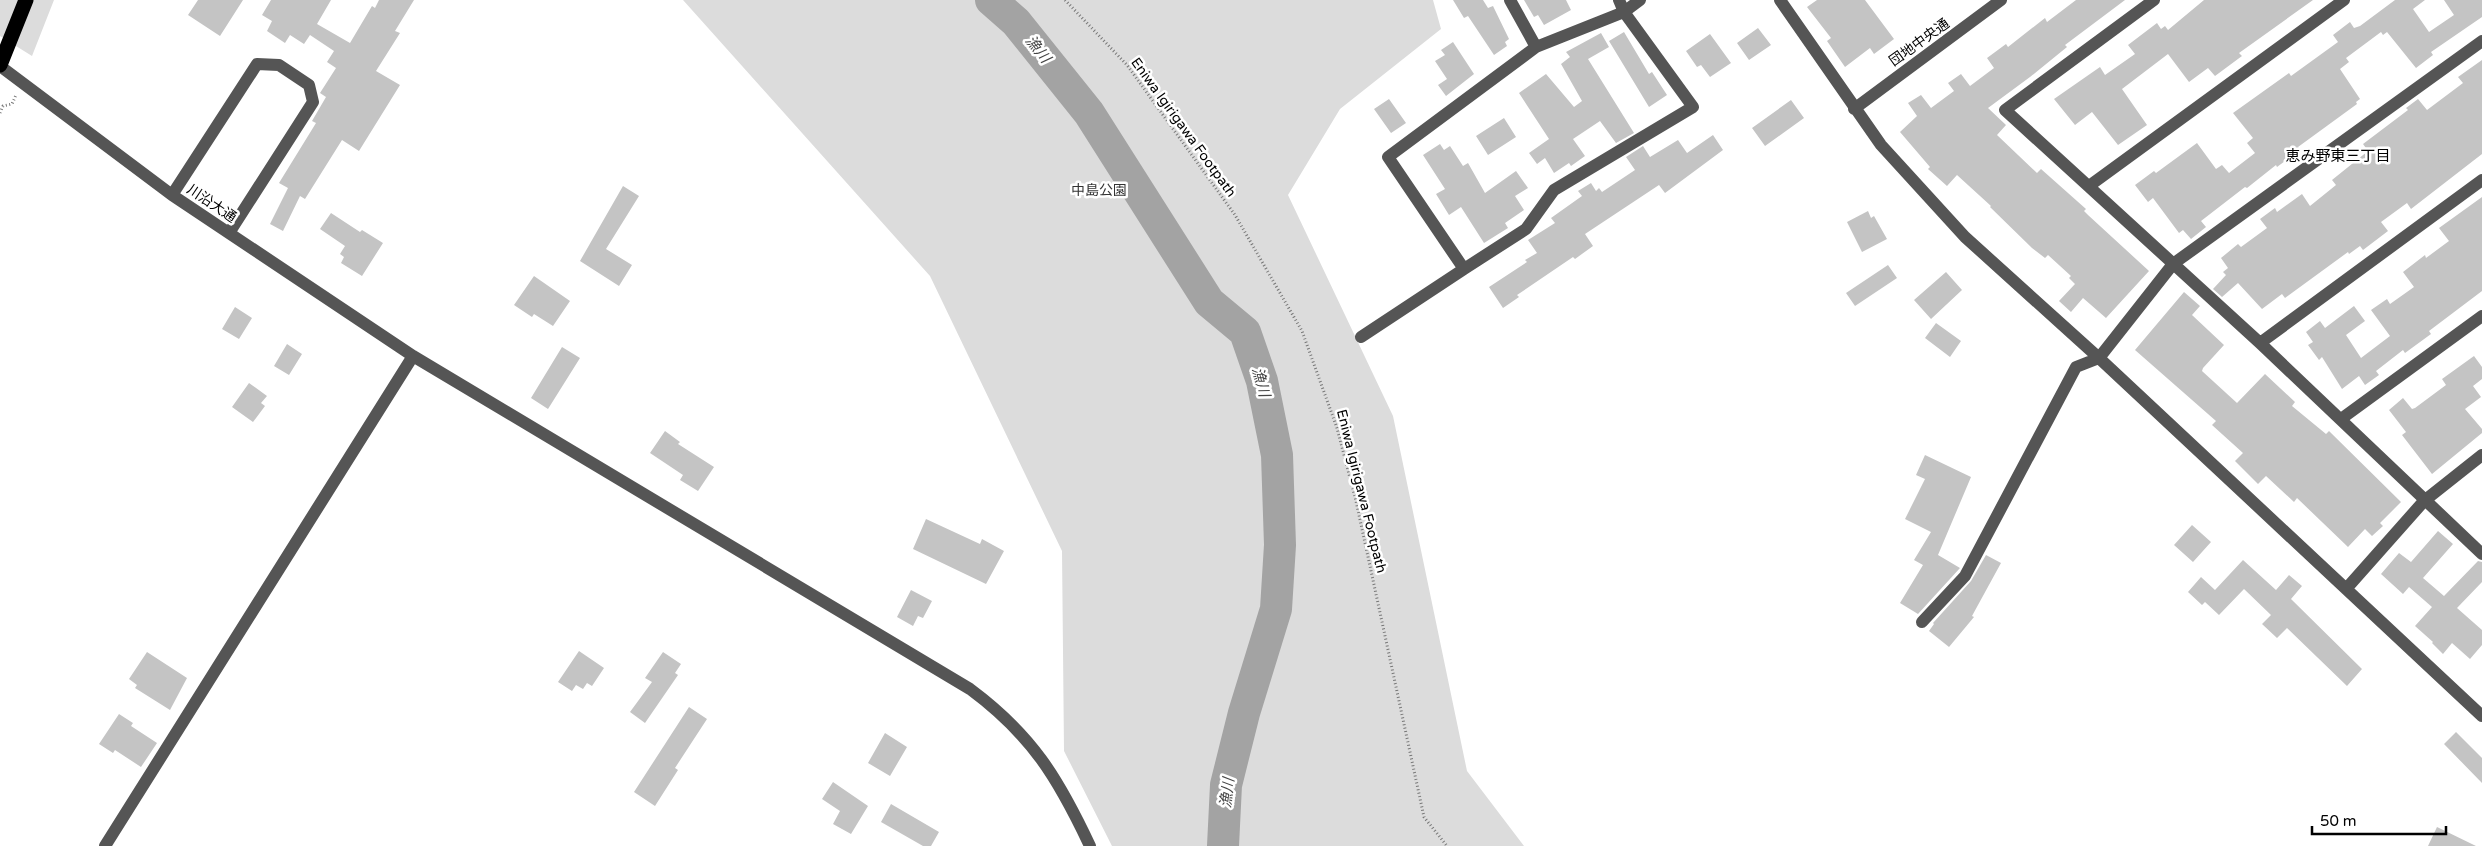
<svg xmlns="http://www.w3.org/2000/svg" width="2482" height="846" viewBox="0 0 2482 846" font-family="'Varela Round','Noto Sans JP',sans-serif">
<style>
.green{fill:#dcdcdc}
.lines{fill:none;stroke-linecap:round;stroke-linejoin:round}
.river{stroke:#a3a3a3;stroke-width:32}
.building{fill:#c4c4c4}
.path{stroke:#777;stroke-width:3;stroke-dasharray:1 2.5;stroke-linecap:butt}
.minor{stroke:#555;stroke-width:12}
.highway{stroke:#000;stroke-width:15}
.labels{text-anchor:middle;stroke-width:5;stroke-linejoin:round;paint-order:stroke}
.street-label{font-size:14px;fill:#000;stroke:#fff}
.park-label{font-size:14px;fill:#333;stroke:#fff}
.water-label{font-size:15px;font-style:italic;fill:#444;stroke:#fff}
.neighbourhood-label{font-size:15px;fill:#000;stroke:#fff}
</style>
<rect width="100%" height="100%" fill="#fff"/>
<!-- green -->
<path class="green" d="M 0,0 L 54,0 L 32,56 L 0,36 Z
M 683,0 L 1433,0 L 1441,29 L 1340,109 L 1288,195 L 1393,416 L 1467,771 L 1524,846 L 1112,846 L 1064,751 L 1062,551 L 930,276 Z"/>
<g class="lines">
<!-- river -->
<path class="river" d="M 991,0 L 1016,22 L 1089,113 L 1209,302 L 1245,332 L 1262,381 L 1277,455 L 1280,545 L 1276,609 L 1244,713 L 1226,785 L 1223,846"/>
</g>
<!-- building -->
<path class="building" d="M 198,0 L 243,0 L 220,36 L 188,15 Z
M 271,0 L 331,0 L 317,24 L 350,43 L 372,6 L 375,8 L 379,0 L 414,0 L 395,31 L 400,33 L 376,71 L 400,85 L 359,151 L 342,140 L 305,199 L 300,196 L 283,231 L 270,224 L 288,188 L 279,183 L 316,123 L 312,121 L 326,97 L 320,93 L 336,68 L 327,62 L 334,51 L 310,35 L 304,44 L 290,35 L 285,43 L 267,31 L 272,21 L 262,15 Z
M 1453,0 L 1483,0 L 1488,8 L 1493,6 L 1509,39 L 1505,42 L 1507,46 L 1494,55 L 1468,16 L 1464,18 Z
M 1524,0 L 1566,0 L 1571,10 L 1544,25 L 1538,15 L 1534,17 Z
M 1817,0 L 1865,0 L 1894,39 L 1874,54 L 1870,48 L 1845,67 L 1827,41 L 1831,38 L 1807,7 Z
M 2076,0 L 2125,0 L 2065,45 L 2067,47 L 2030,77 L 1988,108 L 2006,125 L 1997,135 L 2037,173 L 2041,169 L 2086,209 L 2084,211 L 2088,215 L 2149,271 L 2106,318 L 2083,298 L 2071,312 L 2059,301 L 2075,284 L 2069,278 L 2071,276 L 2048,255 L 2045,258 L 2032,248 L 1990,207 L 1991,206 L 1957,175 L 1947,186 L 1928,169 L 1930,167 L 1900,132 L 1917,116 L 1908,103 L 1921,95 L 1931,108 L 1954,91 L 1948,83 L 1961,74 L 1970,86 L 1994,68 L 1987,58 L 2006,44 L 2008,47 L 2045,18 L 2047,22 Z
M 2204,0 L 2313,0 L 2239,53 L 2242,56 L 2215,76 L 2208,68 L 2189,82 L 2168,54 L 2122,89 L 2147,125 L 2118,145 L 2092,112 L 2075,125 L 2054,99 L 2100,67 L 2105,75 L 2135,54 L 2128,45 L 2157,23 L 2161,29 L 2165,26 L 2168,30 Z
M 2395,0 L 2425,0 L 2413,9 L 2429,32 L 2454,15 L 2444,0 L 2482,0 L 2482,17 L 2431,52 L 2433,55 L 2416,68 L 2387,32 L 2383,35 L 2381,32 L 2346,58 L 2349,62 L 2340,69 L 2360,99 L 2356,102 L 2357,104 L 2298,147 L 2300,150 L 2277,167 L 2276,165 L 2247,188 L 2245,187 L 2201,221 L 2206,227 L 2191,239 L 2183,230 L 2179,233 L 2153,198 L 2148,202 L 2135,185 L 2154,171 L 2156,173 L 2197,143 L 2216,169 L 2222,165 L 2229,173 L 2255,153 L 2247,143 L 2253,138 L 2233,113 L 2289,73 L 2291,76 L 2338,42 L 2333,35 L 2350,22 L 2354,28 L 2360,26 Z
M 1758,28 L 1771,45 L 1749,60 L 1737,43 Z
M 1624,32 L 1649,74 L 1652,72 L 1667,95 L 1649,107 L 1609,41 Z
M 1601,33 L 1609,47 L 1588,59 L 1634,133 L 1616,143 L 1600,121 L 1573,139 L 1585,156 L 1571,166 L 1569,163 L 1554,173 L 1545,158 L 1537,164 L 1529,153 L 1549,139 L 1519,93 L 1546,74 L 1574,107 L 1582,101 L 1561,64 L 1570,57 L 1566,52 Z
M 1710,34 L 1731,63 L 1710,77 L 1701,65 L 1697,67 L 1686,51 Z
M 1453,42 L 1474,74 L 1446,96 L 1438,85 L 1447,79 L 1435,61 L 1445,55 L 1441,50 Z
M 2482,60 L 2482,154 L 2411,209 L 2407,203 L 2381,222 L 2388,231 L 2363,250 L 2360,246 L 2349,254 L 2348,252 L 2285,298 L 2282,294 L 2262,309 L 2238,283 L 2222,297 L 2213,289 L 2226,275 L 2223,272 L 2228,268 L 2221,258 L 2238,244 L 2241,247 L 2267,228 L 2260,219 L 2275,208 L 2277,212 L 2302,194 L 2310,206 L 2336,185 L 2332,180 L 2368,151 L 2363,144 L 2408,110 L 2406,108 L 2418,99 L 2427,110 L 2463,83 L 2458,77 Z
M 1389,99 L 1406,123 L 1391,133 L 1374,109 Z
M 1791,100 L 1804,118 L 1765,146 L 1752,128 Z
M 1504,118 L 1516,137 L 1488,155 L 1476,136 Z
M 1713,135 L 1723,150 L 1665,193 L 1659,185 L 1585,234 L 1593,246 L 1575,259 L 1573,257 L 1517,295 L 1519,297 L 1503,308 L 1489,287 L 1527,262 L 1525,260 L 1537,253 L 1528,240 L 1555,223 L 1551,218 L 1582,196 L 1578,191 L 1591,183 L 1596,191 L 1599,188 L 1602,192 L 1635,170 L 1626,157 L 1643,146 L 1650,157 L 1678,140 L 1687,153 Z
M 1440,144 L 1444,150 L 1450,146 L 1463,166 L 1468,163 L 1485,193 L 1516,171 L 1528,188 L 1515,196 L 1524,210 L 1505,223 L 1508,228 L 1484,243 L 1461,207 L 1449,215 L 1436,194 L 1445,189 L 1423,155 Z
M 623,186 L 639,196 L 606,249 L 632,265 L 619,286 L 580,261 Z
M 2482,197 L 2482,291 L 2429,331 L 2431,334 L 2405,353 L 2403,350 L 2376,371 L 2379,375 L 2365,385 L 2359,376 L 2342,389 L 2322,357 L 2319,360 L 2308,345 L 2313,342 L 2306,332 L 2320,321 L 2325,328 L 2354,306 L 2365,321 L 2346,335 L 2361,358 L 2390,336 L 2371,310 L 2387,299 L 2390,304 L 2414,287 L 2403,272 L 2425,255 L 2426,258 L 2449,241 L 2439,228 Z
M 1868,211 L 1871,218 L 1874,216 L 1887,239 L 1862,252 L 1847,222 Z
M 331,213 L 360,232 L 362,230 L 383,243 L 362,276 L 341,263 L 344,257 L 340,254 L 345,246 L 320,229 Z
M 1888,265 L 1897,278 L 1855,306 L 1846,293 Z
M 1946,272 L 1962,290 L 1931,319 L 1914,300 Z
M 534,276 L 570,301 L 553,326 L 534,314 L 532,317 L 514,305 Z
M 2184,292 L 2200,306 L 2192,315 L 2224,345 L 2203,368 L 2202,371 L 2237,403 L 2265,374 L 2295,402 L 2292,406 L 2326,434 L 2329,431 L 2401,502 L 2380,523 L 2383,526 L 2372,536 L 2365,529 L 2348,547 L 2297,498 L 2294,502 L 2266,476 L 2258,484 L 2235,461 L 2243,453 L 2212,425 L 2216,421 L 2135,350 Z
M 235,307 L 252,318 L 239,339 L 222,329 Z
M 1936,323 L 1961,341 L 1950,357 L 1925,338 Z
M 287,344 L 302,354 L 289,375 L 274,366 Z
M 562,347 L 580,358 L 548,409 L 531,398 Z
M 2474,356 L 2482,367 L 2482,379 L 2473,386 L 2481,397 L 2465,409 L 2482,429 L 2482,433 L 2432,474 L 2402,435 L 2406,432 L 2389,410 L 2403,398 L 2412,409 L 2415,408 L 2446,385 L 2442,379 Z
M 249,383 L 267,396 L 261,403 L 265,406 L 253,422 L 232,407 Z
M 665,431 L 680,442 L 678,444 L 714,467 L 698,491 L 680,480 L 683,475 L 650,453 Z
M 1925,455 L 1971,477 L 1938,555 L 1960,568 L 1918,614 L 1900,603 L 1923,565 L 1914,560 L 1931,532 L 1905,519 L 1925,479 L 1916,475 Z
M 926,519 L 980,544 L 982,539 L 1004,551 L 986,584 L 913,549 Z
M 2192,525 L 2211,542 L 2193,562 L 2174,545 Z
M 2438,531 L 2453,544 L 2423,578 L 2444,596 L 2478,561 L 2482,562 L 2482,582 L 2457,608 L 2482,630 L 2482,645 L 2470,659 L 2452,643 L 2443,654 L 2432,643 L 2433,642 L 2415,626 L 2432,607 L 2409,587 L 2403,594 L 2381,574 L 2399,553 L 2411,562 Z
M 1986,555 L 2001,563 L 1978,605 L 1972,616 L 1974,617 L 1949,647 L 1929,631 L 1934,624 L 1933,623 L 1971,581 Z
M 2243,560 L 2276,590 L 2289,575 L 2302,586 L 2291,599 L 2362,669 L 2347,686 L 2287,628 L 2277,638 L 2262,624 L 2271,615 L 2244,589 L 2219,615 L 2205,602 L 2202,605 L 2188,592 L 2201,577 L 2215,590 Z
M 911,590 L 932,601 L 923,618 L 918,616 L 913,626 L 897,617 Z
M 579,651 L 604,668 L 592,686 L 587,683 L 583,689 L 576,685 L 572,691 L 558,682 Z
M 147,652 L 187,678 L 170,710 L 135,688 L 137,685 L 129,679 Z
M 663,652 L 681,664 L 675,673 L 678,675 L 645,723 L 630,712 L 652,682 L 645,678 Z
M 689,707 L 707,719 L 675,768 L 678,770 L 655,806 L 634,792 Z
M 119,714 L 133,723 L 131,726 L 157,743 L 141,767 L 115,750 L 113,753 L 99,744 Z
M 2456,732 L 2482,758 L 2482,783 L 2444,744 Z
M 885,733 L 907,747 L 890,776 L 868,763 Z
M 833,782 L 868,806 L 851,834 L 833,824 L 840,811 L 822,799 Z
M 891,804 L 939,832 L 931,846 L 923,846 L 881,822 Z
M 2437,827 L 2476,846 L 2428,846 Z"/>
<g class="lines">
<!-- path -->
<path class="path" d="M 1065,0 L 1127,65 L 1235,215 L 1302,331 L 1337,428 L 1356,501 L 1424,817 L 1447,846
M 0,113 L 3,106 L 12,104 L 16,95"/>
<!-- minor -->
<path class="minor" d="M 1510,0 L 1536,47
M 1619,0 L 1624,12 L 1693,107 L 1554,190 L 1526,229 L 1464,269 L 1388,157 L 1536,47 L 1624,12 L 1640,0
M 1780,0 L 1881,145 L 1965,237 L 2099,358 L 2482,716
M 2154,0 L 2005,110 L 2260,343 L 2482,554
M 0,66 L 172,195 L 413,356 L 970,689 C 1032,735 1058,778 1090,846
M 1854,109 L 2001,0
M 2089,186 L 2344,0
M 172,195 L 257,64 L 279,65 L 309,85 L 313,102 L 229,233
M 1361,337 L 1464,269
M 2260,343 L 2482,180
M 2341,419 L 2482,316
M 2346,589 L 2424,501 L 2482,455
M 1922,622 L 1965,576 L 2076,367 L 2099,358 L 2173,264 L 2482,41
M 105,846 L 413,356"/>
<!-- highway -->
<path class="highway" d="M 0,65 L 26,0"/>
</g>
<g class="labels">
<!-- street labels -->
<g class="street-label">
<text transform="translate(1919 42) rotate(-36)" y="5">団地中央通</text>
<text transform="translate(1184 127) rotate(54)" y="5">Eniwa Igirigawa Footpath</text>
<text transform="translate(212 203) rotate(34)" y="5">川沿大通</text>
<text transform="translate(1362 491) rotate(76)" y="5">Eniwa Igirigawa Footpath</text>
</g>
<!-- park labels -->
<g class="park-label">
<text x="1099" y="195">中島公園</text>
</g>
<!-- water labels -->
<g class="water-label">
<text transform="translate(1038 49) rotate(51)" y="5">漁川</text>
<text transform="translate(1261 382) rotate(75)" y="5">漁川</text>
<text transform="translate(1227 793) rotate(-83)" y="5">漁川</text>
</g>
<!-- neighbourhood labels -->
<g class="neighbourhood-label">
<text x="2338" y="161">恵み野東三丁目</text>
</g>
</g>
<!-- scale -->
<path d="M2312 826v8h134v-8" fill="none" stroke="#000000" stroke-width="2.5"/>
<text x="2320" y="826" font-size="15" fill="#000000" stroke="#ffffff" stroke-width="4" paint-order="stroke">50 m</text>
</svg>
